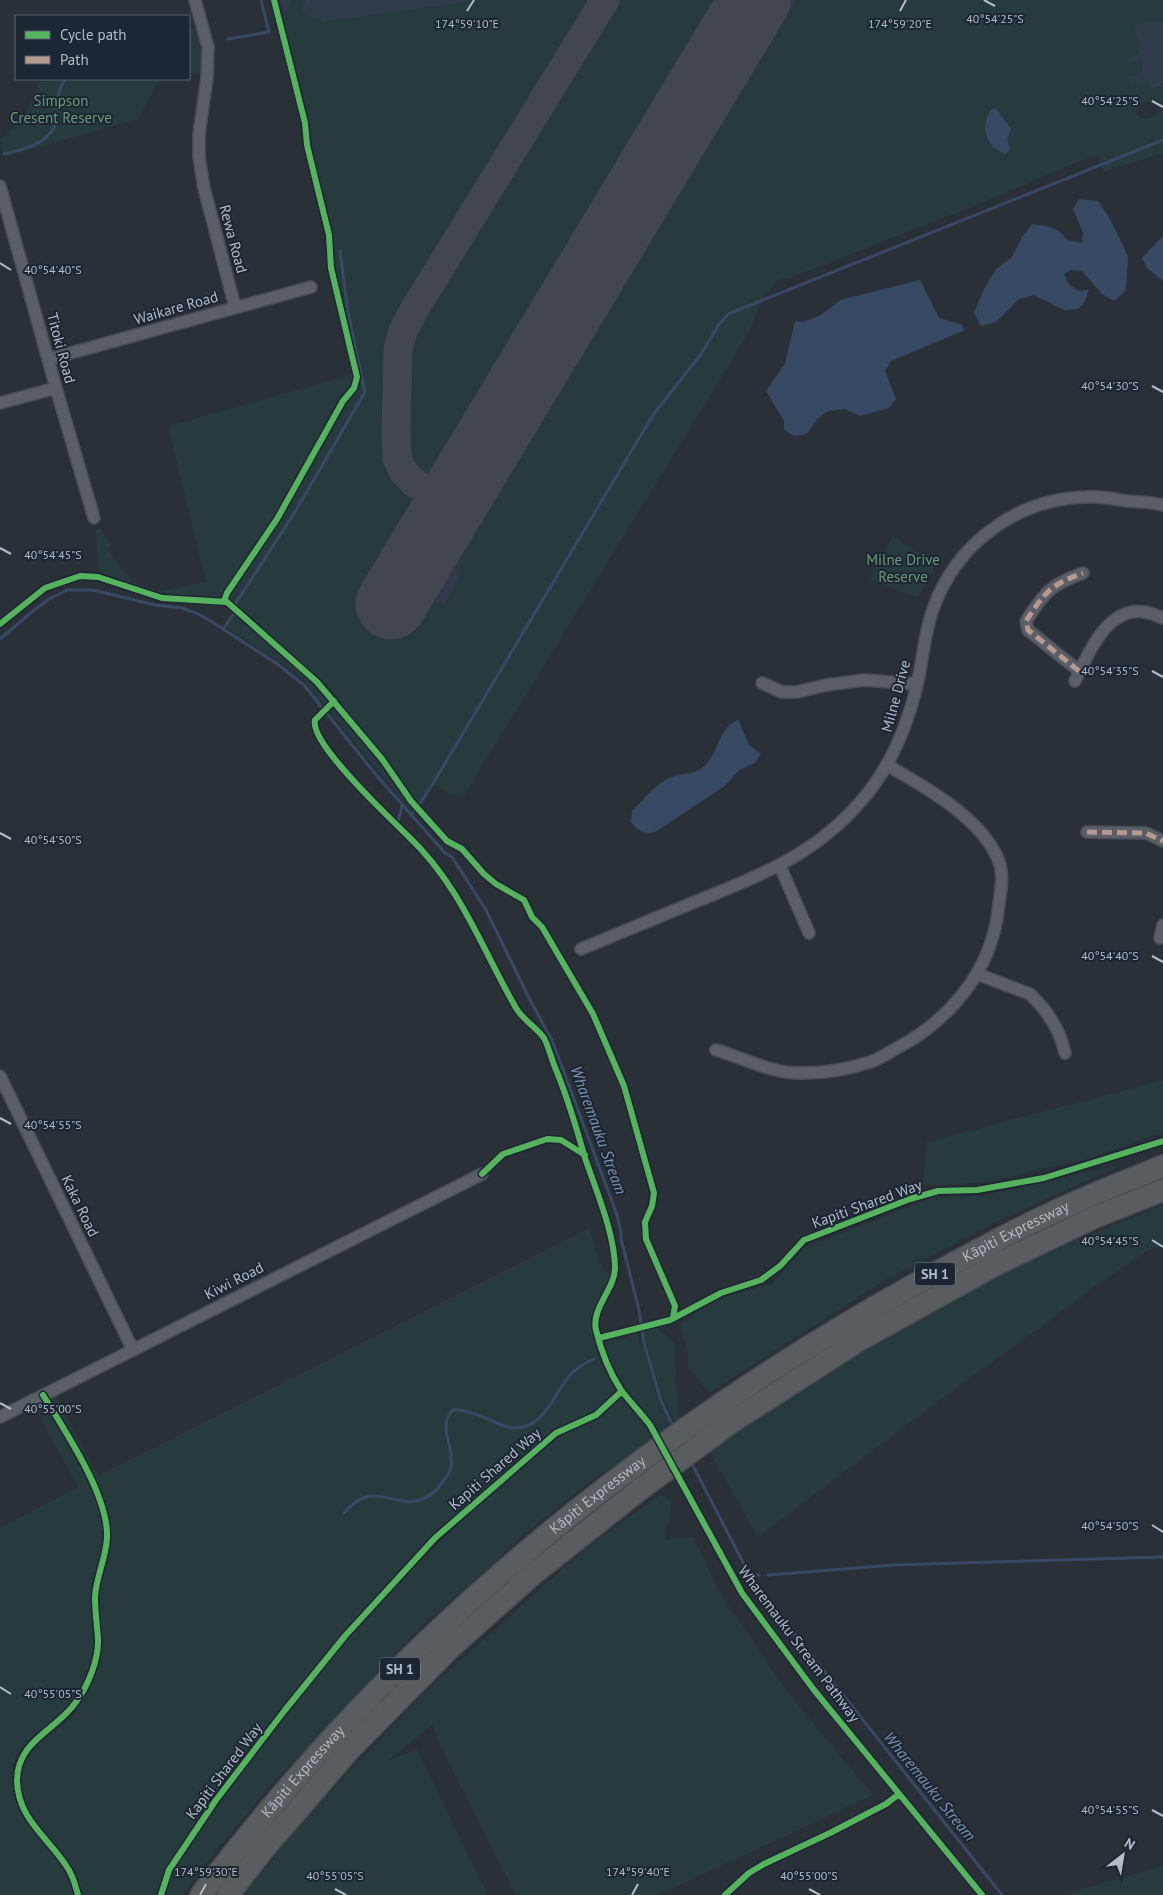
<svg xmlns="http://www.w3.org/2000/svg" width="1163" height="1895" viewBox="0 0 1163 1895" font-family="'PT Sans',sans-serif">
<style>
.airport{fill:#313a48}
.green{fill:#273a3e;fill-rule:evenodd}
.water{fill:#384963}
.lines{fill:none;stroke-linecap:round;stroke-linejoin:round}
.stream{stroke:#384963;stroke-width:3}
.taxiway{stroke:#42464e;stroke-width:29}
.runway{stroke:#42464e;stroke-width:71}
.minor-casing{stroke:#484c53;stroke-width:14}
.motorway-casing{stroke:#474c53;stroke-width:24}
.minor{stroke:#5a5e66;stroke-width:11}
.motorway{stroke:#5a5d60;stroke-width:21}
.quiet{stroke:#b69a8f;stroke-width:5;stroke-dasharray:10 5;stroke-linecap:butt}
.cycleway-casing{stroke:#1d2633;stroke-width:9}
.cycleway{stroke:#56b35d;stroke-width:6}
.ticks{fill:none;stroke:#b4bcc9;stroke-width:2}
.labels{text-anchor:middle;stroke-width:4;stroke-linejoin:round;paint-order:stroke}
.shield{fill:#1d2633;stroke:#878f9c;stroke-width:1}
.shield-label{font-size:14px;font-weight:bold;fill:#b4bcc9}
.park-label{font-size:15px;fill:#6b9a76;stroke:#1d2633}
.street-label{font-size:15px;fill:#b4bcc9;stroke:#1d2633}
.water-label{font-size:16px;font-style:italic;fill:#7c92b1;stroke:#1d2633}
.ticks-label{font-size:12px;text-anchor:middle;fill:#b4bcc9;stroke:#1d2633;stroke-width:4;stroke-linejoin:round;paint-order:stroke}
</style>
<rect width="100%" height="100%" fill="#2a3038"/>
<!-- airport -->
<path class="airport" d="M 280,0 L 1163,0 L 1163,87 L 1149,89 L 984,202 L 789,278 L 779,279 L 763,297 L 749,332 L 464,795 L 447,793 L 232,603 L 361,387 L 333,271 L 331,255 L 332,235 L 310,149 L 308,125 L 281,20 L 284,15 Z"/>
<!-- green -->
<path class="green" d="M 293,0 L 306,0 L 300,10 L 318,21 L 322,16 L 323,22 L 480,0 L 713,0 L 359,588 L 420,626 L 434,601 L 444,605 L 461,575 L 454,567 L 797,0 L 1163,0 L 1163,21 L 1134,25 L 1140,54 L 1126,57 L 1128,63 L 1141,61 L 1143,71 L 1140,74 L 1128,77 L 1130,85 L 1148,83 L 1149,89 L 1163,87 L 1163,101 L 1143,102 L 1137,109 L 1137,115 C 1147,123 1154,115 1163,110 L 1163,153 L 1104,172 L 1096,154 L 984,202 L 789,278 L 779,279 L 763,297 L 749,332 L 464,795 L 447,793 L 436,784 L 421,808 L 356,725 L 335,694 L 232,603 L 229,598 L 231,589 L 292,498 L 313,455 L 343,405 L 357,387 L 359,379 L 333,271 L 331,255 L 332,235 L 310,149 L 308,125 L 281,20 ZM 992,109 L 998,110 L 1011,131 L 1007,139 L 1009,151 L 1006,154 C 987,148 978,126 992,109 Z
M 189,28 L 197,28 L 203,44 L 201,74 L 189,71 Z
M 41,79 L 160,79 L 138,119 L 4,157 L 0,140 C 23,120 30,107 41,79 Z
M 354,374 L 354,385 L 340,403 L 312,449 L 297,483 L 269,529 L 219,598 L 209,599 L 159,595 L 107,576 C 94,569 97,546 96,533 L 96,530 L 100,528 L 112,546 L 107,549 L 132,581 L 158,591 L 206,582 L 168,426 Z
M 893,536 L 936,564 L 918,598 L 870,580 Z
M 236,613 L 316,687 L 329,703 L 325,707 L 305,682 L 290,669 L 226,627 Z
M 335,706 L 370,749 L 414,807 L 411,811 L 329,711 Z
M 1163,1080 L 1163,1132 L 1093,1157 L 987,1182 L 923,1186 L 926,1142 Z
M 1121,1165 L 994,1223 L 887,1279 L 709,1393 L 688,1367 L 688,1352 L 679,1325 L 703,1307 L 723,1297 L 772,1284 L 805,1247 L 932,1198 L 987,1195 Z
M 1163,1205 L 1163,1245 L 1145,1252 L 1105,1279 L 1041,1327 L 956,1388 L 758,1537 L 709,1451 C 847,1350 1003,1266 1163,1205 Z
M 589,1228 L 599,1261 L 605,1272 L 612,1274 L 601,1299 L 592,1326 L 600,1354 L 598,1355 L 603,1369 L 616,1390 L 589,1415 L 565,1424 L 549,1434 C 500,1477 447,1518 403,1566 C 339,1635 279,1710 224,1786 C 201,1817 167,1857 158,1895 L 80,1895 C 77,1883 74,1870 67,1860 C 49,1836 22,1816 21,1784 C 19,1737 59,1740 77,1709 C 88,1692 100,1661 101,1642 C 101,1627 96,1612 98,1596 C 99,1574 110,1553 110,1530 C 109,1494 68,1431 49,1401 L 56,1396 L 98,1476 Z
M 655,1326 L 675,1343 L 676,1391 L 679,1419 L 675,1421 L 660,1393 L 643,1330 Z
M 639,1330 L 639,1344 L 644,1349 L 656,1393 L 670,1425 L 657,1434 C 640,1403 617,1382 604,1347 L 607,1339 L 628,1338 L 631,1334 L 630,1332 Z
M 622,1396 L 643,1422 L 652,1438 L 610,1471 L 601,1473 L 523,1535 L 491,1566 L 427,1621 L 397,1651 L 271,1785 L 215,1852 L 183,1895 L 165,1895 L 171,1874 L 178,1863 L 226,1791 L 279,1721 L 346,1640 L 398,1583 L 476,1507 L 546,1447 L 567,1432 L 589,1424 L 618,1397 Z
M 45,1403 C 64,1430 104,1500 104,1532 C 103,1554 94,1574 92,1596 C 90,1609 94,1623 94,1637 C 95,1658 85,1680 74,1697 C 68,1706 60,1715 52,1722 C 35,1737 16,1746 12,1770 C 9,1799 25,1824 44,1844 C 51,1853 60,1860 66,1870 C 71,1877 72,1887 74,1895 L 0,1895 L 0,1528 L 78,1487 L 35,1408 Z
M 661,1494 L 672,1503 L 665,1540 L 693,1537 L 719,1592 L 786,1690 L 873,1795 L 658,1895 L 516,1895 L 440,1746 L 433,1725 L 387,1761 L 417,1749 L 488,1895 L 243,1895 L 311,1812 L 420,1697 L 588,1546 Z
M 1163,1866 L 1163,1895 L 1059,1895 Z"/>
<!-- water -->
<path class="water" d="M 992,109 L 996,109 C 999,112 1007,124 1011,129 L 1007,139 L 1010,149 L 1006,154 C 986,148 978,126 992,109 Z
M 1079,199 L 1098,201 L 1109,217 L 1128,256 L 1126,290 L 1114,301 L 1102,294 L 1082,271 L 1071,270 L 1064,274 L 1068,283 L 1078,291 L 1089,290 L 1085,301 L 1078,309 L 1064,310 L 1034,295 L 1019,299 L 996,322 L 981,326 L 974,313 L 983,291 L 996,269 L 1012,257 L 1022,237 L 1032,224 C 1048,226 1058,227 1067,240 L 1082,243 L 1083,233 L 1073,209 Z
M 1163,236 L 1163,281 L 1147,268 L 1142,258 Z
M 920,280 L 939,318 L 961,324 L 965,330 L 891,361 L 885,371 L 896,399 L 889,408 L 860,416 L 845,409 L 828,411 L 817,419 L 807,434 L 794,436 L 784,430 L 784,421 L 766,391 L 785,364 L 795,321 L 803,322 L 821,315 L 840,300 Z
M 738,719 L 749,745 L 761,754 L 755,763 L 739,770 L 726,785 L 655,832 C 644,835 638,831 631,822 L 632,811 C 644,800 654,785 669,778 C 680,773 692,775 702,768 C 714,759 716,744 724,732 C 727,726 733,723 738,719 Z"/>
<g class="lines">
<!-- stream -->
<path class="stream" d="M 228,39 L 269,32 L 261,0
M 4,154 C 26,149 58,142 57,112 C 57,99 58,90 65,79
M 235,604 L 292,517 L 365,392 L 348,312 L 340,251
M 223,629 L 233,615
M 0,639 L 34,610 L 49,599 L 67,590 L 93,590 L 155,605 L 182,608 L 196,613 L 209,620 L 276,663 L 304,685 L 377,776 L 445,853 L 452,857 L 486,910 L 531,1002 L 552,1040 L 616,1212 L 621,1231 L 621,1239 L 639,1310 L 644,1343 L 661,1401 L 674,1428
M 419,804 L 434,782 L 653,415 L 701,354 L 718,326 L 728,314 L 1163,140
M 411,816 L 415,810
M 398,821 L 402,806
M 690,1460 L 760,1595 L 774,1608 L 1002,1895
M 344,1513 C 378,1472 399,1521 434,1492 C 438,1489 441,1484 444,1480 C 447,1476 450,1471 451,1467 C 455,1447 436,1425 454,1409 C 466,1411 477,1414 488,1419 C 496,1422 505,1428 514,1428 C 545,1429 554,1392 571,1374 C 578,1367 585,1363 594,1359
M 750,1575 L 759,1575
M 768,1575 L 894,1565 L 1163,1557"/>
<!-- taxiway -->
<path class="taxiway" d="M 450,506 L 413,482 L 403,471 L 397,458 L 396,431 L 398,349 L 403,331 L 414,310 L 605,0"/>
<!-- runway -->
<path class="runway" d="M 391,604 L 755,0"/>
<defs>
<path id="minor" d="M 195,0 L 208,47 L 207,78 L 199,134 L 199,157 L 204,188 L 235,307
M 0,186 L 56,388 L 94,518
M 49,359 L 311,287
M 0,403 L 56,388
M 1079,671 L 1028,630 L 1026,621 C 1045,592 1050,585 1083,573
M 1075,681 C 1088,654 1107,606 1145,612 C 1151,613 1157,616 1163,618
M 762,683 L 782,692 L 797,692 L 826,685 L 864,680 L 917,684
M 1087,832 L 1146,833 L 1163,841
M 780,866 L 809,933
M 1160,938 L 1163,925
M 581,949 C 620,933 658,917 697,901 C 755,878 809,857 853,810 C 887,775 906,732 917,685 C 923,660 924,634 933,609 C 956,544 1016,499 1086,497 C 1100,496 1113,499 1127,501 C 1139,502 1151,502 1163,505
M 977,974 L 1030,994 C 1047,1010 1060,1030 1065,1053
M 716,1050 C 744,1058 772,1074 803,1073 C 825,1073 849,1069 870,1062 C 879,1059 888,1053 897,1048 C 949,1021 991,971 998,911 C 1000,895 1005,874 998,859 C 980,817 925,787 887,765
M 0,1076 L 133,1350
M 0,1417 L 482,1174"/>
<g id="motorway">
<path id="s1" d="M 201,1895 C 243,1840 288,1786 335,1735 C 501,1555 700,1404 914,1285 C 969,1255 1025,1224 1083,1199 C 1110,1187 1137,1177 1163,1166"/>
<path d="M 228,1895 L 263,1850 L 351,1748 L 450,1648 L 533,1574 L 639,1490 L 730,1423 L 861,1339 L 993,1266 L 1095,1217 L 1163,1190"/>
</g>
</defs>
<!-- minor casing -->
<use href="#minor" class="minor-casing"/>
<!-- motorway casing -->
<use href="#motorway" class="motorway-casing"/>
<!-- minor -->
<use href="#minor" class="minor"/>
<!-- motorway -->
<use href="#motorway" class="motorway"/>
<!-- quiet -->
<path class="quiet" d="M 1079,671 L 1028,630 L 1026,621 C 1045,592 1050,585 1083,573
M 1087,832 L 1146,833 L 1163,841"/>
<defs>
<path id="cycleway" d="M 224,601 L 227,593 L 277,519 L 343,401 L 354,388 L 357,377 L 331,268 L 329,235 L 307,145 L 305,123 L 274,0
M 0,624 L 45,588 L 80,576 L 98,577 L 162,598 L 227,602 L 317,682 L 382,759 L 411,801 L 447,841 L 462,849 L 484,874 L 496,884 L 524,900 L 532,917 L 542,927 L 593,1014 L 624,1086 L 654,1193 L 652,1206 L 645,1222 L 646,1239 L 675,1306 L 673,1318
M 334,701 L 315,720 C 309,743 390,818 408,836 C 460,885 481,947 516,1008 C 523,1020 536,1027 544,1038 C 548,1046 551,1056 554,1065 C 567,1095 576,1126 585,1158 C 596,1190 615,1235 615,1268 C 615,1289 591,1308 596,1330 C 601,1351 610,1373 621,1390 C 630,1402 641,1413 650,1425 L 742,1593 L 814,1690 L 982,1895
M 482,1174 L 503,1154 L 547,1139 L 561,1140 L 585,1155
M 599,1338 L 670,1320 L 721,1293 L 761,1280 L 780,1266 L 804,1240 L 910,1199 L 938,1191 L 977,1190 L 1044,1178 L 1163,1141
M 43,1395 C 65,1431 109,1496 107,1538 C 106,1558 96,1577 95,1597 C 95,1611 97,1625 98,1639 C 99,1659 88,1686 76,1702 C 56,1731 17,1740 17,1781 C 18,1818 46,1836 65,1864 C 72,1873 75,1884 78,1895
M 161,1895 L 169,1870 L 216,1800 L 285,1710 L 345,1636 L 435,1538 L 556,1433 L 596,1415 L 622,1391
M 725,1895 L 749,1873 L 764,1864 L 830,1833 L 886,1804 L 899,1794"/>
</defs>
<!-- cycleway casing -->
<use href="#cycleway" class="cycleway-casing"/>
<!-- cycleway -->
<use href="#cycleway" class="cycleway"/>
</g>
<!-- ticks -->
<path class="ticks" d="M 984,0 L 995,6M 467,11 L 474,0M 900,11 L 906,0M 1152,101 L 1163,107M 0,263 L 11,270M 1152,386 L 1163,392M 0,548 L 11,554M 1152,671 L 1163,677M 0,833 L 11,839M 1152,956 L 1163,962M 0,1118 L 11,1124M 1152,1240 L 1163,1247M 0,1403 L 11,1409M 1152,1525 L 1163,1532M 0,1687 L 11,1694M 1152,1810 L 1163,1816M 335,1889 L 346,1895M 809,1889 L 820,1895M 200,1895 L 206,1884M 632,1895 L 638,1884"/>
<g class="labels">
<!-- shield labels -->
<g class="shield">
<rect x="915" y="1262.5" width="40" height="23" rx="4"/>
<rect x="380" y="1657.5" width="40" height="23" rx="4"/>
</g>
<g class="shield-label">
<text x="935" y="1279">SH 1</text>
<text x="400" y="1674">SH 1</text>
</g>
<!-- park labels -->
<g class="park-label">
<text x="61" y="106">Simpson<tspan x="61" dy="17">Cresent Reserve</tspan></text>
<text x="903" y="565">Milne Drive<tspan x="903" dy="17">Reserve</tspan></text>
</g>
<!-- street labels -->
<g class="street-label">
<text transform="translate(233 239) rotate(75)" y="5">Rewa Road</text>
<text transform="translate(176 308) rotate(-16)" y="5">Waikare Road</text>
<text transform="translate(61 348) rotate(75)" y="5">Titoki Road</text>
<text transform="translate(896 696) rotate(-75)" y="5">Milne Drive</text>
<text transform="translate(867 1204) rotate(-20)" y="5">Kapiti Shared Way</text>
<text transform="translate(80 1206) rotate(64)" y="5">Kaka Road</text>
<text dy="5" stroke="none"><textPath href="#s1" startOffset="1060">Kāpiti Expressway</textPath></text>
<text transform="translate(234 1281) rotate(-27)" y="5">Kiwi Road</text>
<text transform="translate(495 1469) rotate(-41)" y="5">Kapiti Shared Way</text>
<text dy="5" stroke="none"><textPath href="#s1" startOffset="565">Kāpiti Expressway</textPath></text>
<text transform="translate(799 1644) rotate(53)" y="5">Wharemauku Stream Pathway</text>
<text transform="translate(224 1771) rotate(-53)" y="5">Kapiti Shared Way</text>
<text dy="5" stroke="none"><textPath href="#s1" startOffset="160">Kāpiti Expressway</textPath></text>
</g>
<!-- water labels -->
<g class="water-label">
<text transform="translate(599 1130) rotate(70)" y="6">Wharemauku Stream</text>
<text transform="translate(930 1786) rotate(51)" y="6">Wharemauku Stream</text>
</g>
</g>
<g class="ticks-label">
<text x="995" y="23">40°54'25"S</text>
<text x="467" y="28">174°59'10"E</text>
<text x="900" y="28">174°59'20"E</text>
<text x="1110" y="105">40°54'25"S</text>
<text x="53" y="274">40°54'40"S</text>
<text x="1110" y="390">40°54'30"S</text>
<text x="53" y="559">40°54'45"S</text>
<text x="1110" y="675">40°54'35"S</text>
<text x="53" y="844">40°54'50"S</text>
<text x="1110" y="960">40°54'40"S</text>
<text x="53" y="1129">40°54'55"S</text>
<text x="1110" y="1245">40°54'45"S</text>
<text x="53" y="1413">40°55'00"S</text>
<text x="1110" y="1530">40°54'50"S</text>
<text x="53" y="1698">40°55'05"S</text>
<text x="1110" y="1814">40°54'55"S</text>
<text x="206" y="1876">174°59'30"E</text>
<text x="638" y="1876">174°59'40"E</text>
<text x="335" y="1880">40°55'05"S</text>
<text x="809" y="1880">40°55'00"S</text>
</g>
<!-- legend -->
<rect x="15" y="15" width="175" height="65" fill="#1d2633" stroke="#59626f"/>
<rect x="25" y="31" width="25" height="8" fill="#56b35d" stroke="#59626f"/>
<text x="60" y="40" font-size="15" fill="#b4bcc9">Cycle path</text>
<rect x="25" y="56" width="25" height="8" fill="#b69a8f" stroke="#59626f"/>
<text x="60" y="65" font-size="15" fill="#b4bcc9">Path</text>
<!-- north arrow -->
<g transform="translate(1123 1855) rotate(31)" stroke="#1d2633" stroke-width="4" paint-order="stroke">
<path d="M0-4L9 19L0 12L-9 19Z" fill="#b4bcc9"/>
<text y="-8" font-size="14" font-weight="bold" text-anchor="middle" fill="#b4bcc9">N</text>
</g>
</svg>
